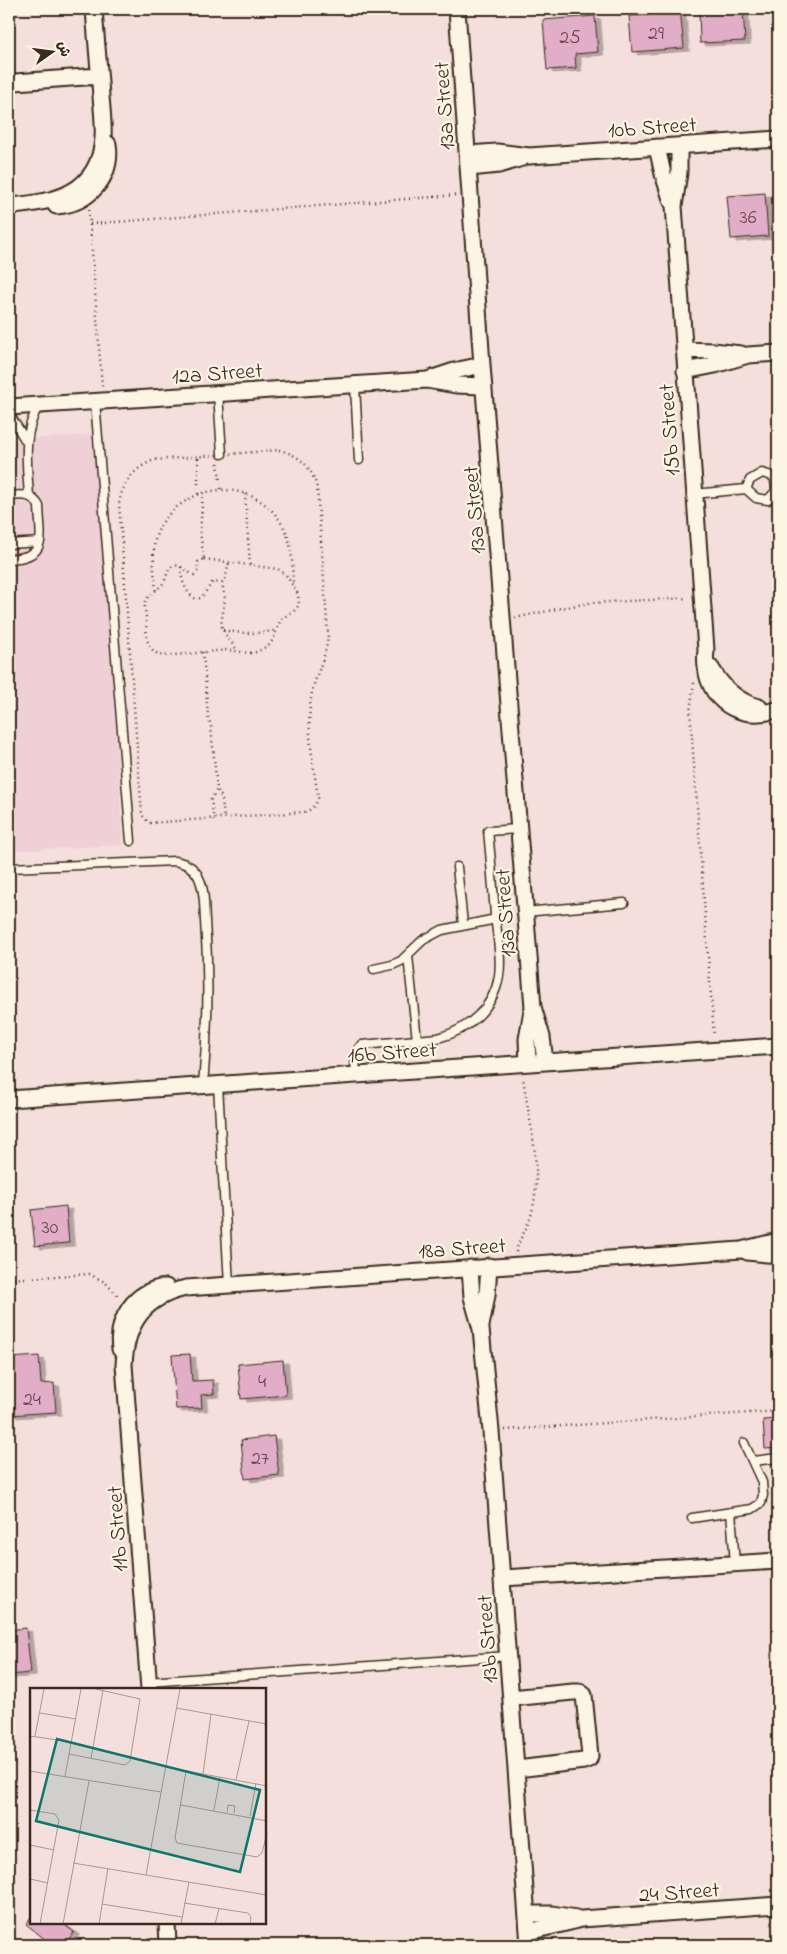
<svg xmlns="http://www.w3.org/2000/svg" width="787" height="1954" viewBox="0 0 787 1954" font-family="'Indie Flower','Playpen Sans Arabic',sans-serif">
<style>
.built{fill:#efd0d6}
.building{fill:#e2adc7;stroke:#3b2a1e;filter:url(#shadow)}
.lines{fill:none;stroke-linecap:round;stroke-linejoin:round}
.service-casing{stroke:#3b2a1e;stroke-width:11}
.minor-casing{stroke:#3b2a1e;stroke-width:19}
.path{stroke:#3b2a1e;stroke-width:2.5;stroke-dasharray:1 4;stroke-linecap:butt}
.service{stroke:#fcf5e5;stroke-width:8}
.minor{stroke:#fcf5e5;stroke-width:15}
.labels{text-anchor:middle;stroke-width:4.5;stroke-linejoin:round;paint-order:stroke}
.number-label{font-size:20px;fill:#654b48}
.street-label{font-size:22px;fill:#3b2a1e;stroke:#fcf5e5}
.inset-road{fill:none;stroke:#aa9790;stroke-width:1}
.view{fill:#0f766e;fill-opacity:0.15;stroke:#0f766e;stroke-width:2.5}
.inset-edge{fill:none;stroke:#3b2a1e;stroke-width:2.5}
</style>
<defs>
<filter id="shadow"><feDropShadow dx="5.5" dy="3" stdDeviation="0" flood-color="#0004"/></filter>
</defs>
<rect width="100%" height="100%" fill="#f4dfdc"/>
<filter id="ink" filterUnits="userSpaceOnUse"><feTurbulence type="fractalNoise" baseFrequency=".02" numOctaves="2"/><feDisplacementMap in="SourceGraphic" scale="10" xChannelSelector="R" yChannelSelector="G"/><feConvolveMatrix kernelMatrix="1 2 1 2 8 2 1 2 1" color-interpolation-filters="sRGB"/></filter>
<g filter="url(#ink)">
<!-- built -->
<path class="built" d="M 97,434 L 123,845 L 9,851 L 9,441 Z"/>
<!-- building -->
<path class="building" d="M 649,9 L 680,9 L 684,48 L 632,52 L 629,16 L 650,15 Z
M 699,9 L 743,9 L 745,41 L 700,43 Z
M 595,16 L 598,52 L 575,54 L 576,68 L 547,70 L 543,20 Z
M 765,193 L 768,236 L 731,239 L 727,196 Z
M 66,1206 L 69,1243 L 35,1246 L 31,1210 Z
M 190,1354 L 192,1381 L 213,1380 L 214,1394 L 201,1395 L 202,1408 L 176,1409 L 172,1355 Z
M 39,1356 L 41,1384 L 54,1383 L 56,1412 L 9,1415 L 9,1358 Z
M 283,1360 L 286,1395 L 241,1399 L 238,1364 Z
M 778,1419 L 778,1448 L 765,1449 L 763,1420 Z
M 274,1436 L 279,1475 L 245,1479 L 241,1440 Z
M 26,1628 L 31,1673 L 9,1675 L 9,1630 Z
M 31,1917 L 31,1923 L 62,1923 L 74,1932 L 64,1945 L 52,1945 L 26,1924 Z"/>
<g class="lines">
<defs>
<path id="service" d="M 355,385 L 359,460
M 218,393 L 222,454
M 95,401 L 131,841
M 9,414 L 26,441
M 762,473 L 772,476 L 775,479 L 776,491 L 768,500 L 756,498 L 746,489 L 750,480 Z
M 694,494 L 746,489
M 9,496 C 22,495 32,493 39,506 C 40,538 49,557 9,559
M 29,496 C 27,464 22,433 39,405
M 9,544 L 40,542
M 457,867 L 463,924
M 9,868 L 175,861 C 186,863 195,868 199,878 C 205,890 204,907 205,920 C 209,975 208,1030 203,1086
M 525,912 L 624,903
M 408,956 L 417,1040
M 374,969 L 392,965 L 401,961 L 423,940 L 442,930 L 496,919
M 356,1075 C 356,1064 352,1052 362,1045 L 438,1038 C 468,1030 494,1008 499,976 C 502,957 497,935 495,915 C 493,887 491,859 488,831 L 519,829
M 218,1085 L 229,1285
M 753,1461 L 778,1458
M 731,1512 L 735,1564
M 692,1518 L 752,1509 L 761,1503 L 763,1495 L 762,1482 L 744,1443
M 148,1682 L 508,1656"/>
<path id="minor" d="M 457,9 L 482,365 L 533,1007 L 542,1037 L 545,1062
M 15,82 L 99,76
M 679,146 L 679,173 L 674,206 L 706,650 C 701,694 733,723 776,710
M 657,147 L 663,174 L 672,202
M 468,154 L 497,152 L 529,156 L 778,139
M 469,168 L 499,165 L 522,158
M 9,206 C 54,203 99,194 103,138 C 104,125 102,110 101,96 C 99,67 96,38 94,9
M 56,206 C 89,204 113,177 108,144
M 684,350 L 713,351 L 741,354
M 685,371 L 715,365 L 748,355 L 778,353
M 427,380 L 456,385 L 484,386
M 9,407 L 427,380 L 454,371 L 482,365
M 711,668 C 722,687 738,702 759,707
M 528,1063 L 527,1039 L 532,1011
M 9,1099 L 778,1046
M 747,1252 L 778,1255
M 470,1268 L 472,1297 L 481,1329 L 491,1431 L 529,1945
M 481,1326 L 487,1295 L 489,1266
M 120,1349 C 116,1319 134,1291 166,1287
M 503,1578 L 778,1561
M 149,1689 L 124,1365 C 126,1323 144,1297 186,1288 L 741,1250 L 778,1241
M 511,1698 L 573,1692 L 580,1692 L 584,1695 L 590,1756 L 589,1759 L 584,1761 L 517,1769
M 528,1914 L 552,1914 L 576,1918
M 167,1923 L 168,1945
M 529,1932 L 582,1919 L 778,1905"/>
</defs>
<!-- service casing -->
<use href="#service" class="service-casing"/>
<!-- minor casing -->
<use href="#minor" class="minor-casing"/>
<!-- path -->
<path class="path" d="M 89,210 L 102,386
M 90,224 L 457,195
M 279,450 C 300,455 312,467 317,488 L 328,634 C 327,659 314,675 311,698 C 306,729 314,767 318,798 C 315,806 312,810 304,812 L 149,823 L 142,815 L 119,504 C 123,482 133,469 154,460 Z
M 218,463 L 221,489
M 203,492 L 200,532 L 204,559
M 198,494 L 198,456
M 245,494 L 250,565
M 204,559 L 278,569 L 286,575 L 298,594 L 299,605 L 294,611 L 281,619 L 273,640 L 269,645 L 257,652 L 250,653 L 227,650 L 164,656 C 144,651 147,635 146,618 C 146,613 144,607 145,602 C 148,594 159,590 164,582 C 167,577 167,568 173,566 C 181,563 187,573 194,575 L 198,571 L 198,562 Z
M 181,567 C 181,579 185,593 196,599 L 201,598 L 212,583 L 222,582 L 225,580 L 229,562
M 222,582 L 225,599 L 221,625 L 225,634 L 237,650
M 156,590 C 154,571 151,551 157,533 C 162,521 170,511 181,504 C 218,478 267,489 286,532 C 293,548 292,567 293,584
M 515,618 L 561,608 L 589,603 L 688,598
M 223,630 C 241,634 258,634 277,630
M 203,652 L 208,716 L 211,726 L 217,789 L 222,798 L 224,819
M 694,683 L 690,711 L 714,1036
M 214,820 L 211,800 L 217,789
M 516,1252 C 519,1238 529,1226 532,1212 C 543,1166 529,1123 523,1077
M 9,1279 L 89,1274 L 105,1282 L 119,1297
M 505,1430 L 778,1411"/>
<!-- service -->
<use href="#service" class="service"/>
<!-- minor -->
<use href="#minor" class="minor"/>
</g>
</g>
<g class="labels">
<!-- number labels -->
<g class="number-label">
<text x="656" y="39">29</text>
<text x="570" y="43">25</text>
<text x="748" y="223">36</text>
<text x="50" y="1233">30</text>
<text x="262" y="1387">4</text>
<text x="32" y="1405">24</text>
<text x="260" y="1464">27</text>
</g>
<!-- street labels -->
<g class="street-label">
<text transform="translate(443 106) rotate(-94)" y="8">13a Street</text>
<text transform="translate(652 126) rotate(-4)" y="8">10b Street</text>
<text transform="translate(217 372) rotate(-4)" y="8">12a Street</text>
<text transform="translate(668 430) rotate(-94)" y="8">15b Street</text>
<text transform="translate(473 510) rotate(-95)" y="8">13a Street</text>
<text transform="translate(504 913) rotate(-94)" y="8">13a Street</text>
<text transform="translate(392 1051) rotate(-4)" y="8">16b Street</text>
<text transform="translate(462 1247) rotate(-4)" y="8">18a Street</text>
<text transform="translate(116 1529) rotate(-94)" y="8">11b Street</text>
<text transform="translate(486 1639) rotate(-94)" y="8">13b Street</text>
<text transform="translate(679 1891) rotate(-4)" y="8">24 Street</text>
</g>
</g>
<!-- overview -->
<g transform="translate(30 1688)">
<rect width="236" height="236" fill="#f4dfdc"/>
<path class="inset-road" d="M 146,20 L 237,36M 10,25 L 46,31M 0,48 L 41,54M 5,48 L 14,1M 39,66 L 95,77 L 100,73 L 110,11 L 66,1M 61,71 L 73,2M 136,79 L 237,98M 0,83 L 131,104M 156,83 L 145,150 L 147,155 L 227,169 L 232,165 L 237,145M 173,86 L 181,26M 35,88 L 51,1M 206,92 L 219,33M 151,117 L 237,133M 0,122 L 25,126 L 29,132 L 10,236M 184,122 L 190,89M 197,124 L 198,117 L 205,118 L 204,125M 220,128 L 226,95M 0,157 L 24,162M 43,175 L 237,207M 116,187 L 150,1M 0,191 L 18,195M 154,215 L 218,225 L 221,229 L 220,236M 72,216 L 152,229M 33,236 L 59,93M 69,236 L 78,180M 151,236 L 159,194M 185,236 L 189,221"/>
<path class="view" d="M 27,51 L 230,102 L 210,184 L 6,133 Z"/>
<rect width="236" height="236" class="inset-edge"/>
</g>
<!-- margin -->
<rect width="787" height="1954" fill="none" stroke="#fcf5e5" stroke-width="30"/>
<rect x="15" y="15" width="757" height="1924" fill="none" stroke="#3b2a1e" stroke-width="2" filter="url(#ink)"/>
<!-- north arrow -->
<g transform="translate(52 52) rotate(76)" stroke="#fcf5e5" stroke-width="4" paint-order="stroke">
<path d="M0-4L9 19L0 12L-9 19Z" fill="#3b2a1e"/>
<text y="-8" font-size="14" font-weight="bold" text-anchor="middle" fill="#3b2a1e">ش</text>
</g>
</svg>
